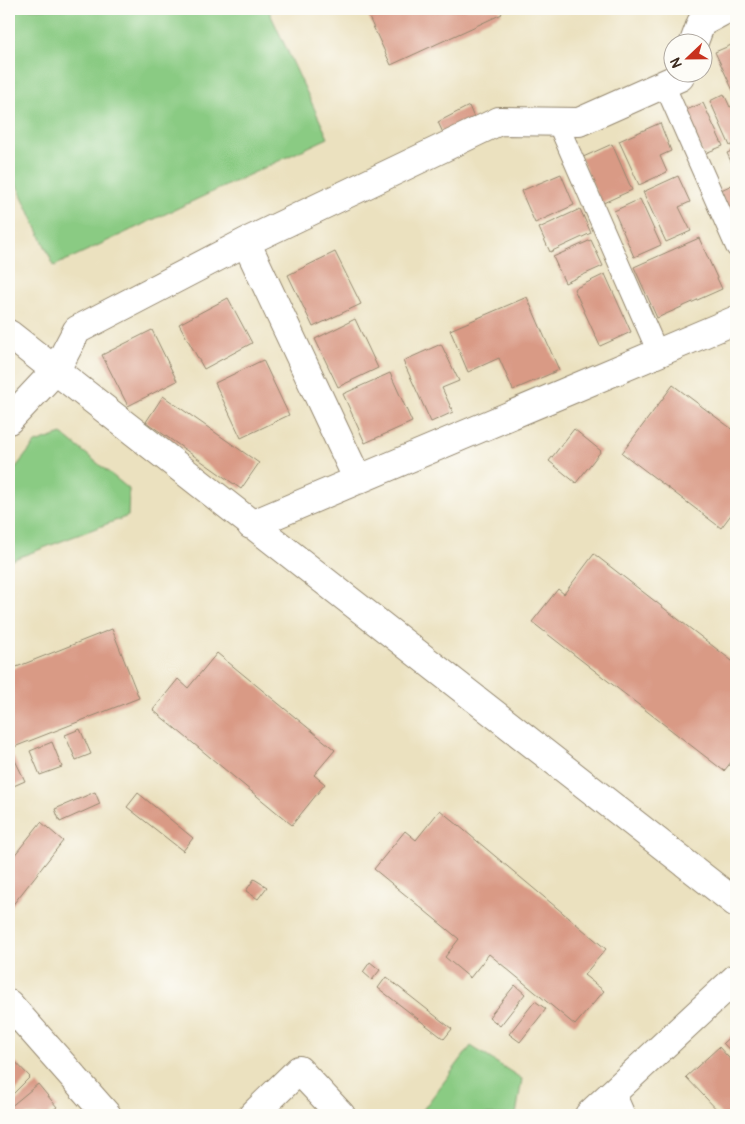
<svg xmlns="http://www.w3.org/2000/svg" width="745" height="1124" viewBox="0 0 745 1124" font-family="Pangolin,sans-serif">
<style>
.green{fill:#8acb83;stroke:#627a50}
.building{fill:#d99a85}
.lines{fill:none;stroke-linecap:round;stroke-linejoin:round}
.lane-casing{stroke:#93866e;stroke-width:22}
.street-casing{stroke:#93866e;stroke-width:30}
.lane{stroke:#fff;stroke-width:20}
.street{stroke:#fff;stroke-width:28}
</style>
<rect width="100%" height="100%" fill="#fdfcf7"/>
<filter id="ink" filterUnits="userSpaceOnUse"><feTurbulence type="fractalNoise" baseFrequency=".02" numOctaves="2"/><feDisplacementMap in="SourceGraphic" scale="10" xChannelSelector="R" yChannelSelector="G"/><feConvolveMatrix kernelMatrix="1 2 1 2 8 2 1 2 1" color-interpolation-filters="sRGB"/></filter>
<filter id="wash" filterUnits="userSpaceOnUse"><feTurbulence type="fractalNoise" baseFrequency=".0096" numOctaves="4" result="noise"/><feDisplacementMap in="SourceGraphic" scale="20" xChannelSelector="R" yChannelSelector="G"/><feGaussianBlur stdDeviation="1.12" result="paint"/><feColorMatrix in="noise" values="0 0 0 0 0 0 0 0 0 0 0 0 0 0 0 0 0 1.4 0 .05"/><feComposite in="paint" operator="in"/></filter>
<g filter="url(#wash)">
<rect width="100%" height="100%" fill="#ebe1bf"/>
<!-- green -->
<path class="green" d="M 9,9 L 268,9 L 328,138 L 54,266 L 9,168 Z
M 62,434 L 129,489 L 128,516 L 9,561 L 9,476 L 35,443 Z
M 471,1046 L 522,1079 L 516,1115 L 419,1115 Z"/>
<g id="blocks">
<!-- building -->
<path class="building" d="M 365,9 L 499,9 L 502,14 L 391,65 Z
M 736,43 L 736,97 L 715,52 Z
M 724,94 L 730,107 L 736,104 L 736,143 L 730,146 L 710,101 Z
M 703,103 L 723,146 L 703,154 L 684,111 Z
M 469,106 L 475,120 L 444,135 L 438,122 Z
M 660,123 L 671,151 L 660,156 L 667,172 L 639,185 L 619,141 Z
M 612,144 L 632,190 L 601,204 L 581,158 Z
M 736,149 L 736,172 L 727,153 Z
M 561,174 L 574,205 L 535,223 L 521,191 Z
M 678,176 L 690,202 L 679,207 L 691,231 L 666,242 L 643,192 Z
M 736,183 L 736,227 L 719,191 Z
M 640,199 L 661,245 L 634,257 L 614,211 Z
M 580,209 L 591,233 L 550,252 L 539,228 Z
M 699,238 L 722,289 L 657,318 L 634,267 Z
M 591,240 L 603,266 L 565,283 L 553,257 Z
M 335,252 L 361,304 L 313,327 L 288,275 Z
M 605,274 L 631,332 L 600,346 L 574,289 Z
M 527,297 L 559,370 L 513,390 L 499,358 L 468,372 L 450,330 Z
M 228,298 L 252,343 L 204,369 L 179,324 Z
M 355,319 L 378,368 L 338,387 L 315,339 Z
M 152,330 L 177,381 L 128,406 L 102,355 Z
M 441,344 L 459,381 L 442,388 L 453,412 L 431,422 L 403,361 Z
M 263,360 L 289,415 L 241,438 L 215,383 Z
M 390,373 L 412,422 L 365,443 L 343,394 Z
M 673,385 L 736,432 L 736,508 L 721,528 L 622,453 Z
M 163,396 L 259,463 L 241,489 L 146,422 Z
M 574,429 L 601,451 L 576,483 L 549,461 Z
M 594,554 L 736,664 L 736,756 L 724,771 L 532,622 L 558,589 L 564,594 Z
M 112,629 L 139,698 L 9,749 L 9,670 Z
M 217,653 L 335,750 L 314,775 L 325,784 L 292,825 L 153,710 L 178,679 L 188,688 Z
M 80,729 L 91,754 L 76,760 L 65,735 Z
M 52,742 L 62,767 L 40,775 L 30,751 Z
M 13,756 L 25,781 L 9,788 L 9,759 Z
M 95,792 L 100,804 L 60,822 L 55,809 Z
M 138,793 L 193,838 L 183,851 L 127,807 Z
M 440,810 L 606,949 L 584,975 L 604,991 L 575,1025 L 489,954 L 470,978 L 445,957 L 459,939 L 374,869 L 405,831 L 416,840 Z
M 41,822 L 63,841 L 11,907 L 9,906 L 9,862 Z
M 254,879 L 267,887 L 258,899 L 246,891 Z
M 370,962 L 380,970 L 372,980 L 363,972 Z
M 386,977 L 452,1029 L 444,1039 L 378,988 Z
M 515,985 L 525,994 L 500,1026 L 489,1017 Z
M 535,1001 L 546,1009 L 520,1042 L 509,1034 Z
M 736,1031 L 736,1057 L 723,1043 Z
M 719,1047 L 736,1066 L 736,1115 L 722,1115 L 686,1077 Z
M 9,1055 L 30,1077 L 9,1098 Z
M 38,1084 L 57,1107 L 47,1115 L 9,1115 L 9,1108 Z"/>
</g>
</g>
<g filter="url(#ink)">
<use href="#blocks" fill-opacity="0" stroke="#93866e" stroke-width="1"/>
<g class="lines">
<defs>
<path id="lane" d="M 664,84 L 736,247
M 557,122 L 658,353
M 614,1090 L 625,1115"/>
<path id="street" d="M 694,42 L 701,23 L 727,9
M 246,242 L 358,480
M 9,334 L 736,903
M 9,420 L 56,370 L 77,330 L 246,242 L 499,121 L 579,122 L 680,77 L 682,72
M 251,525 L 736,320
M 9,1004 L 107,1115
M 253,1115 L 299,1070 L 341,1115
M 589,1115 L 736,978"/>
</defs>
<!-- lane casing -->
<use href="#lane" class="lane-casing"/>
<!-- street casing -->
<use href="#street" class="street-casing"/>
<!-- lane -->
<use href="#lane" class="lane"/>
<!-- street -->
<use href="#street" class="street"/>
</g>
</g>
<!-- margin -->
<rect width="745" height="1124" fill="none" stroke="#fdfcf7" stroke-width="30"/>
<!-- north arrow -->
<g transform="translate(688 58) rotate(248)"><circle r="24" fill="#fdfcf7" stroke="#afa8a0"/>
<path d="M0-4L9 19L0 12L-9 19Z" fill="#c8321e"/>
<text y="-8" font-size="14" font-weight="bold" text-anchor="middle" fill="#3b2a1e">N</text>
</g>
</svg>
